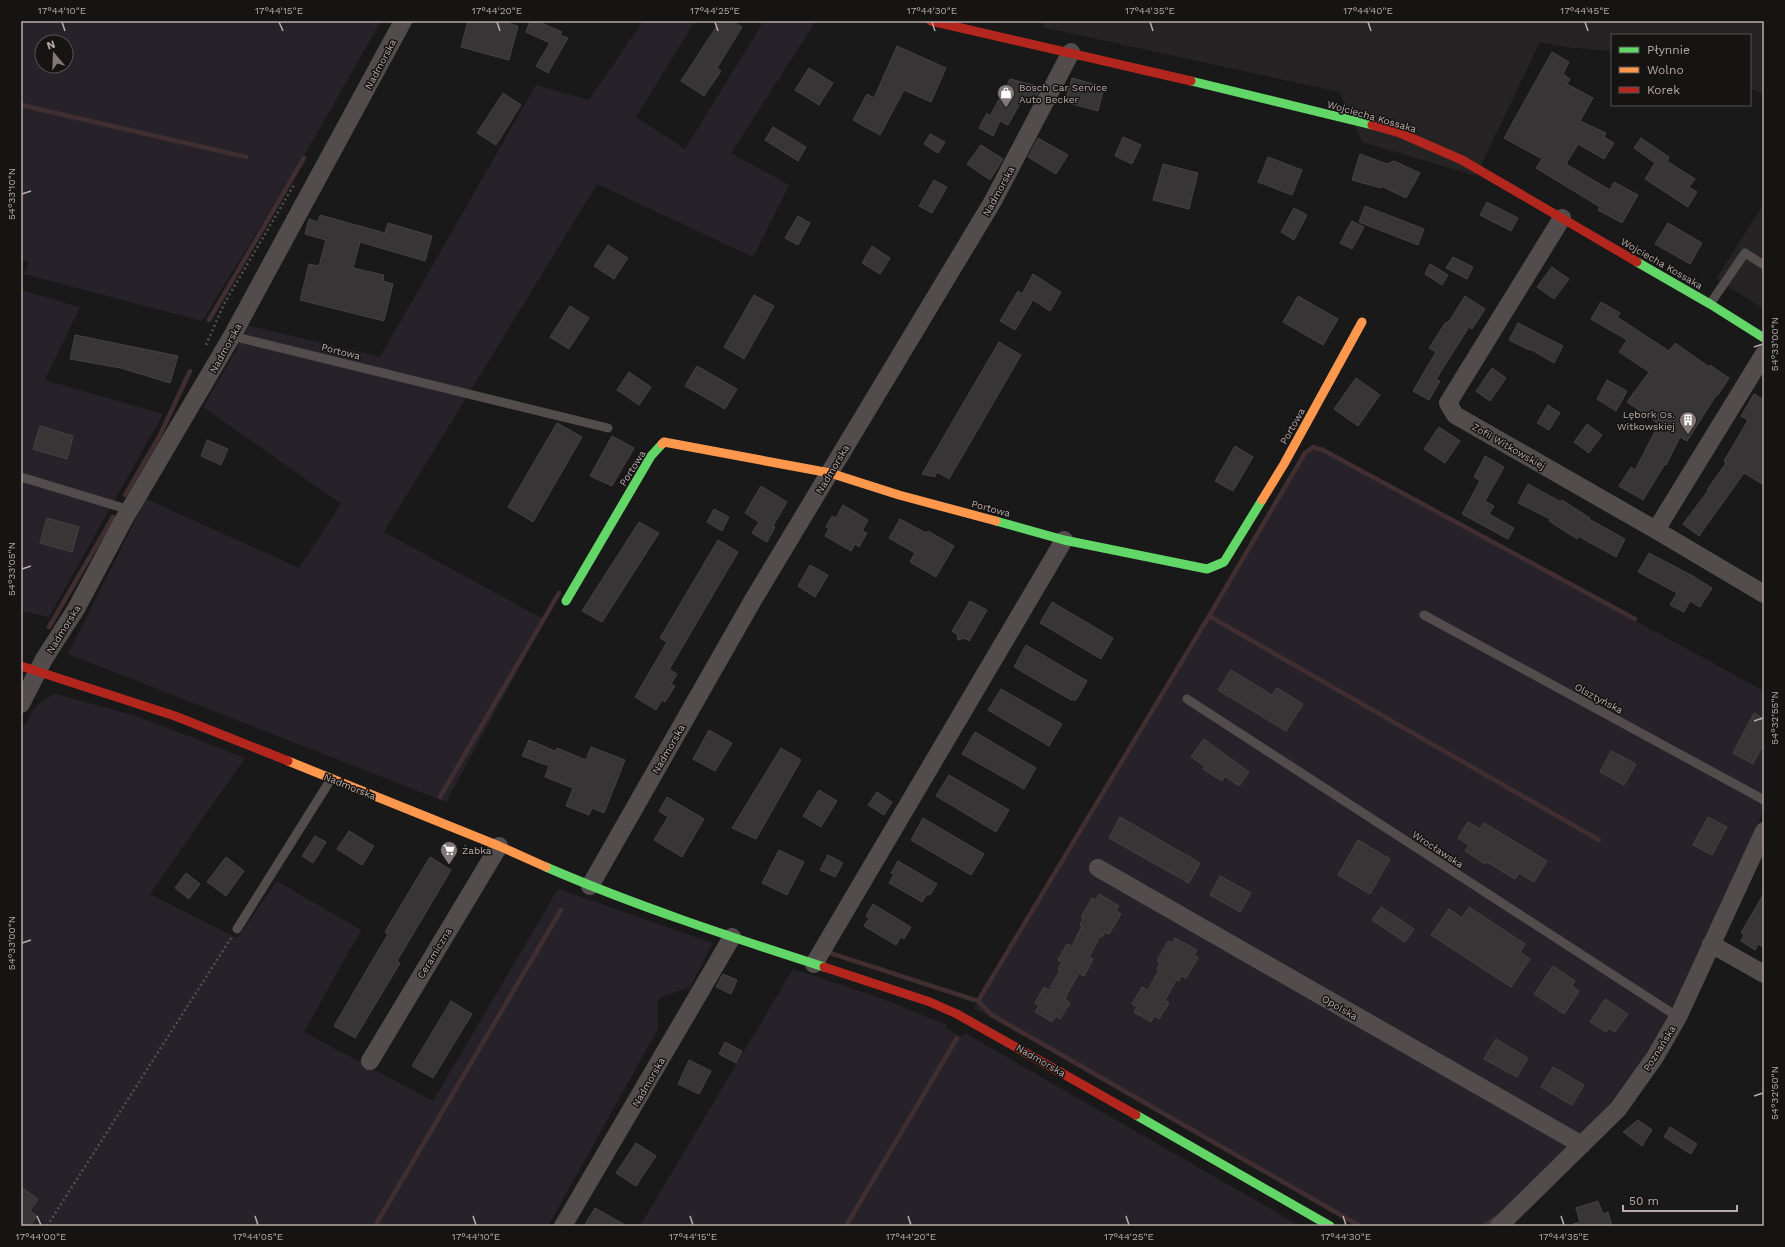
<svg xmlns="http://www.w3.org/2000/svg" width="1785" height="1247" viewBox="0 0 1785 1247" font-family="'Work Sans',sans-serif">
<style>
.built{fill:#252323}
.green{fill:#27222a;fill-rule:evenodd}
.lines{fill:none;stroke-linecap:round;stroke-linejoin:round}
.stream{stroke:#402e31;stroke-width:4.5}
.building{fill:#373535;stroke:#454241}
.path{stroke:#534f4f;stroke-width:2.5;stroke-dasharray:2 3;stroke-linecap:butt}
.lane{stroke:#524d4c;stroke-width:9}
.street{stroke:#524d4c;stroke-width:18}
.fast{stroke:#63d668;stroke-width:9}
.slow{stroke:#ff974d;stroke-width:9}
.jam{stroke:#b3261e;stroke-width:9}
.ticks{fill:none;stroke:#baaba9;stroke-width:1.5}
.labels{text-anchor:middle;stroke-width:3;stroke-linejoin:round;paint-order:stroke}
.street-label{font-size:10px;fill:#baaba9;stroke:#151413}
.poi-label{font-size:10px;fill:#baaba9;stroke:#151413;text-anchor:start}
.neatline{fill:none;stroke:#baaba9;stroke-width:1.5}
.ticks-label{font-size:10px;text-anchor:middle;fill:#baaba9}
</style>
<rect width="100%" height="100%" fill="#191919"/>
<!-- built -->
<path class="built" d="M 1043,21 L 1764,21 L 1764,95 L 1750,88 L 1750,35 L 1612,35 L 1612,51 L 1573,48 L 1540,42 L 1476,176 L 1362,142 L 1339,92 L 1042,27 Z
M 1764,203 L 1764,309 L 1716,279 Z"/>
<!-- green -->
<path class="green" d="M 21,21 L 381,21 L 308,149 L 202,321 L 24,274 L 29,262 L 21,260 ZM 42,42 L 66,42 L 66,66 L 42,66 Z
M 643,21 L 695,21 L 636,117 L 685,149 L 764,21 L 806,21 L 814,24 L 731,153 L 789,185 L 753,257 L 597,184 L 384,532 L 545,620 L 446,802 L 68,654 L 146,499 L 299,568 L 341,504 L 203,407 L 236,351 L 247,325 L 380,357 L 536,85 L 589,100 Z
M 21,290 L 80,307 L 45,380 L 163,414 L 49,617 L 21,611 Z
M 1313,447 L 1323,450 L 1764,691 L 1764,810 L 1669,1014 L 1643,1059 L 1602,1115 L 1489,1226 L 1355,1226 L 974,1008 L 1305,453 Z
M 56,694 L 136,716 L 245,758 L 150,894 L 237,938 L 277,881 L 361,930 L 304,1032 L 433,1101 L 558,889 L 713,943 L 690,987 L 658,998 L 658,1029 L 548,1226 L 21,1226 L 21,731 C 31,715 37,699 56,694 Z
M 793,969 L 883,999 L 947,1025 L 946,1028 L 962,1037 L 965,1033 L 1300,1226 L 640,1226 Z"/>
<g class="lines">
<!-- stream -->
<path class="stream" d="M 21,105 L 246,157
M 209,320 L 304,158
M 125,495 L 159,437 L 190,371
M 1209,616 L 1599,840
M 49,627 L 113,517
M 440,797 L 559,593
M 827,952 L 978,1001 L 992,1015 L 1360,1226
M 978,1001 L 1209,616 L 1305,453 L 1313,447 L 1323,450 L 1635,619
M 375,1226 L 561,910
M 846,1226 L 957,1038
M 1484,1226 L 1497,1217"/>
</g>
<!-- building -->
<path class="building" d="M 468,21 L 500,21 L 518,26 L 509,60 L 461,47 Z
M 530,21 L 537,21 L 562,32 L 560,35 L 568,38 L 548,73 L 536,66 L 550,43 L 526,32 Z
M 720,21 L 732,21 L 742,27 L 717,68 L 721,71 L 704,96 L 681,81 Z
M 897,46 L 946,68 L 931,102 L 904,90 L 880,135 L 853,120 L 867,94 L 874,98 Z
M 1552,52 L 1569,62 L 1563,74 L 1570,79 L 1567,84 L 1593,98 L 1580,121 L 1606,133 L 1604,137 L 1614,143 L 1604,159 L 1578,144 L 1566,164 L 1610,190 L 1614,182 L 1638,195 L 1622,223 L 1598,210 L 1600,207 L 1536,168 L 1542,159 L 1504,138 Z
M 809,68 L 833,83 L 819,105 L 795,90 Z
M 1072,78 L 1104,87 L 1098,111 L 1065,102 Z
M 1010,79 L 1041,87 L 1033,102 L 1022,100 L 1008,125 L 1000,121 L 993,136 L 979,128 L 987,113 L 990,116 Z
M 503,93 L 521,105 L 496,145 L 477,133 Z
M 773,127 L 806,147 L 798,161 L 765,140 Z
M 930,134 L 945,142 L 938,153 L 924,144 Z
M 1123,137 L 1141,145 L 1132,164 L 1115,156 Z
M 1038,138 L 1068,155 L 1056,174 L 1028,157 Z
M 1641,138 L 1669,157 L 1667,161 L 1695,179 L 1689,187 L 1697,192 L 1688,207 L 1645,179 L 1655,163 L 1634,148 Z
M 981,145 L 1003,159 L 990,180 L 967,164 Z
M 1360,154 L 1387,164 L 1394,161 L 1420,173 L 1406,198 L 1381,186 L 1381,188 L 1352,180 Z
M 1268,157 L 1302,170 L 1292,195 L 1258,182 Z
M 1163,164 L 1198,173 L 1189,209 L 1153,200 Z
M 934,180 L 947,187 L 932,213 L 919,206 Z
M 1487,202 L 1518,218 L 1511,231 L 1480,215 Z
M 1365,206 L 1424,229 L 1418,245 L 1359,222 Z
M 1294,208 L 1307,215 L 1294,240 L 1281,232 Z
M 320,215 L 385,233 L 388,223 L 432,236 L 425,261 L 360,242 L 353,268 L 384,275 L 383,281 L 393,284 L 384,321 L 300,300 L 309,264 L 319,266 L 326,240 L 305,234 L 309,219 L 318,222 Z
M 798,216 L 810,223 L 798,245 L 785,238 Z
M 1352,221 L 1364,227 L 1352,249 L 1340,243 Z
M 1668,223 L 1702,243 L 1690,264 L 1655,244 Z
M 608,245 L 628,258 L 614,279 L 594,266 Z
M 872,246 L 890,258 L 880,274 L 862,263 Z
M 1453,257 L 1473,267 L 1467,279 L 1446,268 Z
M 1430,264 L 1448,275 L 1442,285 L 1425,274 Z
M 1552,267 L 1569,279 L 1554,299 L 1537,287 Z
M 1033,274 L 1061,292 L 1050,311 L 1033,300 L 1015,330 L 1000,321 L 1018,291 L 1022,294 Z
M 754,295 L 774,306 L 744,359 L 724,347 Z
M 1298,296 L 1338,319 L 1323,345 L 1283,322 Z
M 1465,296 L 1485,309 L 1472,329 L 1469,327 L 1436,379 L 1440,381 L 1429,400 L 1413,391 L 1436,352 L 1429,348 L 1446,322 L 1448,323 Z
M 1601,302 L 1620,313 L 1617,317 L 1669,351 L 1675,343 L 1709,367 L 1710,365 L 1729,378 L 1718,395 L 1717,394 L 1687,441 L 1680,437 L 1666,465 L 1665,464 L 1643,500 L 1619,486 L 1631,467 L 1635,470 L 1659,424 L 1627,402 L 1649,372 L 1619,352 L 1627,340 L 1591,319 Z
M 570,306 L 589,318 L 569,349 L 550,337 Z
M 1518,323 L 1563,346 L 1554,363 L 1530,349 L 1529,350 L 1509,340 Z
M 75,335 L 178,356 L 170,383 L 121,368 L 70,359 Z
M 999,342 L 1021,355 L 992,405 L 949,479 L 937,472 L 935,477 L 922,474 Z
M 697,366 L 737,389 L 725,409 L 685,386 Z
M 1492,368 L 1506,378 L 1490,401 L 1476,391 Z
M 629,372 L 651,387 L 639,405 L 617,390 Z
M 1356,378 L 1380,395 L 1358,426 L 1334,409 Z
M 1607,380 L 1627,391 L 1616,411 L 1597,399 Z
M 1754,394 L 1764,400 L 1764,485 L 1744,473 L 1699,536 L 1683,524 L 1708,491 L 1707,490 L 1726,463 L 1724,461 L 1748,420 L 1741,416 Z
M 1548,405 L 1560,413 L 1549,430 L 1537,423 Z
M 557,423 L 582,437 L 533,522 L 508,507 Z
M 1587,424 L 1602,435 L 1589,453 L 1574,442 Z
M 40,426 L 73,436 L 67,459 L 33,449 Z
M 1439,427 L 1460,441 L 1445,463 L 1424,449 Z
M 612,436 L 634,448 L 612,486 L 590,476 Z
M 207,440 L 228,449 L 221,465 L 201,456 Z
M 1235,446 L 1253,457 L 1233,491 L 1215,481 Z
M 1485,456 L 1504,467 L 1485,501 L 1494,506 L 1489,514 L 1514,528 L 1508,539 L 1462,514 L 1480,481 L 1474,477 Z
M 1528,484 L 1561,502 L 1562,500 L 1590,518 L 1589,519 L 1625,539 L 1616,557 L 1578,536 L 1577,539 L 1549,521 L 1550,519 L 1518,503 Z
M 761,486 L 787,502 L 773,526 L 775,527 L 767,542 L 752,533 L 759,522 L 745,513 Z
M 843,505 L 868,520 L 862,531 L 867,533 L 859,547 L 855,544 L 851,551 L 825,536 L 829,529 L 826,527 L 832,516 L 836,518 Z
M 714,509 L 729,517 L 722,531 L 707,522 Z
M 47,518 L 79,527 L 72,552 L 40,543 Z
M 900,519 L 926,533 L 928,531 L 954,546 L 936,577 L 910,562 L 915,553 L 889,538 Z
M 639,522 L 659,533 L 602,622 L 582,611 Z
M 718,540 L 738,552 L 670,668 L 670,670 L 677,674 L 671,684 L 675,686 L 665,702 L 662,700 L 656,710 L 635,697 L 667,642 L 660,638 Z
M 1649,553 L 1691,575 L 1712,588 L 1700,607 L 1690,601 L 1684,612 L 1670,605 L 1677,593 L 1638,572 Z
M 810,565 L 828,575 L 815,597 L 798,586 Z
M 970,601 L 987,610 L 969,641 L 964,638 L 958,640 L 957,634 L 952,631 Z
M 1052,602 L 1113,638 L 1101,659 L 1040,623 Z
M 1026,645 L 1087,681 L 1076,700 L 1071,700 L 1014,667 Z
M 1231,670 L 1272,695 L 1277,688 L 1303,704 L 1286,731 L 1218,690 Z
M 1001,689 L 1062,724 L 1049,746 L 988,710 Z
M 1754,713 L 1764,719 L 1764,743 L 1753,764 L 1733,753 Z
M 709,730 L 732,743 L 715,771 L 693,759 Z
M 975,732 L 1036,768 L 1024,789 L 962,754 Z
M 1204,739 L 1249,772 L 1239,786 L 1225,776 L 1222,781 L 1203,769 L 1205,766 L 1191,757 Z
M 529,740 L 555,751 L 557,748 L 586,760 L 591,747 L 625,760 L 604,813 L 592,808 L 589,815 L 566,806 L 573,788 L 545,777 L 549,766 L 522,756 Z
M 781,748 L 801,760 L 756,839 L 732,828 Z
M 1611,751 L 1636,764 L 1624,785 L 1600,772 Z
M 949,775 L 1009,810 L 996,832 L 936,796 Z
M 819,790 L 837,801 L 821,827 L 803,816 Z
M 877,792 L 892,802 L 884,815 L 868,805 Z
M 667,797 L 704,819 L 682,857 L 654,840 L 668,817 L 659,811 Z
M 1120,817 L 1200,863 L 1189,883 L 1109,838 Z
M 1708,817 L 1727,827 L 1712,855 L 1693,845 Z
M 923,818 L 984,854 L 971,875 L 911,840 Z
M 1468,822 L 1480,829 L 1484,823 L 1547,861 L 1534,882 L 1519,873 L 1515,879 L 1487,862 L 1485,864 L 1465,851 L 1469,845 L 1458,838 Z
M 349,831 L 374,846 L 362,865 L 337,849 Z
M 315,836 L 326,842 L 313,863 L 302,856 Z
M 1358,840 L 1390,859 L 1370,894 L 1338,875 Z
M 779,850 L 804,862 L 787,895 L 762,883 Z
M 828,855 L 843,863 L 835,877 L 820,870 Z
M 226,857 L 244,871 L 226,896 L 207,882 Z
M 430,857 L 451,870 L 397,961 L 400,963 L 355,1038 L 334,1026 L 388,934 L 385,932 Z
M 898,861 L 937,884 L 930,895 L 927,894 L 922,902 L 889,883 L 894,874 L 891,873 Z
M 186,873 L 200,884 L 189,899 L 175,888 Z
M 1220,876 L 1251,893 L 1240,912 L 1210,895 Z
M 1764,893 L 1764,947 L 1758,944 L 1755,950 L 1741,941 L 1744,935 L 1741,933 Z
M 1099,894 L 1119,906 L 1116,911 L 1121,914 L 1109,934 L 1105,932 L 1102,937 L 1100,936 L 1089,957 L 1093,959 L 1084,976 L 1079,973 L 1067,994 L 1065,1000 L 1070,1003 L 1060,1019 L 1056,1016 L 1052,1022 L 1035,1012 L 1039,1006 L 1035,1003 L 1044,987 L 1049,990 L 1060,970 L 1058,969 L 1062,962 L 1058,960 L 1067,944 L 1072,946 L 1082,926 L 1080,925 L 1083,918 L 1081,917 L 1092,898 L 1096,900 Z
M 873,904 L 911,927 L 904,939 L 901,937 L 896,945 L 864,926 L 869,918 L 866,916 Z
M 1381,907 L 1414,929 L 1405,942 L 1372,920 Z
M 1469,907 L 1525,944 L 1520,952 L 1530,959 L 1511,987 L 1431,935 L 1449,909 L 1462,918 Z
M 1175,938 L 1197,950 L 1194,955 L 1198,958 L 1186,978 L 1181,976 L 1179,981 L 1176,980 L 1165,1000 L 1169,1003 L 1159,1019 L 1154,1016 L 1151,1022 L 1134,1012 L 1137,1007 L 1132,1004 L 1142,987 L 1148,990 L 1159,970 L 1157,969 L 1160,963 L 1157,961 L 1168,941 L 1172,943 Z
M 1553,966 L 1575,981 L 1572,986 L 1579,991 L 1564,1014 L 1534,994 Z
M 723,974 L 737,980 L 731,994 L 716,987 Z
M 1605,999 L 1628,1014 L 1615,1032 L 1609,1028 L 1606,1032 L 1590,1022 Z
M 451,1001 L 472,1014 L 433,1078 L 412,1066 Z
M 1496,1039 L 1528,1058 L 1517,1077 L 1484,1059 Z
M 725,1042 L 742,1051 L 736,1063 L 719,1054 Z
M 689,1060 L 711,1071 L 699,1094 L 678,1084 Z
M 1553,1067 L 1584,1085 L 1572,1105 L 1541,1087 Z
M 1638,1120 L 1652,1130 L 1642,1146 L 1623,1132 Z
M 1670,1127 L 1697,1144 L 1691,1154 L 1664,1137 Z
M 636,1143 L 656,1156 L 636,1186 L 616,1173 Z
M 21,1187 L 38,1199 L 30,1211 L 37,1216 L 30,1226 L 21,1226 Z
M 1598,1201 L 1603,1214 L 1608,1212 L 1612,1226 L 1574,1226 L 1573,1224 L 1580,1222 L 1576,1208 Z
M 595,1208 L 627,1226 L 584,1226 Z"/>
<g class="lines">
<!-- path -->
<path class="path" d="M 206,345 L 224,304 L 295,183
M 47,1226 L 231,938"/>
<!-- lane -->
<path class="lane" d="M 1710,304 L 1745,253 L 1764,265
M 232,336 L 608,428
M 21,477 L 130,510
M 1424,615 L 1764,800
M 1187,699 L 1678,1017
M 237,929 L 331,779"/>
<!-- street -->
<path class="street" d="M 1562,218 L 1448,403 L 1455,415 L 1656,530 L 1764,594
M 1656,530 L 1764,354
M 21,704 L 44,659 L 76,609 L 123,521 L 232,336 L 403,21
M 1098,868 L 1582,1145
M 590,886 L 753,600 L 993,201 L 1071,52
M 1711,944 L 1764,974
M 814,964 L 1064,540
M 370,1061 L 499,846
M 563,1226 L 732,937
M 1499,1226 L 1618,1109 L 1655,1057 L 1678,1017 L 1764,831"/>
<!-- fast -->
<path class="fast" d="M 1191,81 L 1372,125
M 1637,262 L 1710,304 L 1764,338
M 996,521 L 1064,540 L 1207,569 L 1224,562 L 1262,500
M 566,601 L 651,456 L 662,444
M 546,867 C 636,906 731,937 824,967
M 1136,1115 L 1330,1226"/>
<!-- slow -->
<path class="slow" d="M 662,444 L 664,442 L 830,473 L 899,495 L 996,521
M 1262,500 L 1284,464 L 1362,322
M 288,761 L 499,846 L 546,867"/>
<!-- jam -->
<path class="jam" d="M 931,21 L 1191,81
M 1372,125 L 1400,133 L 1462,160 L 1637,262
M 21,666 L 175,716 L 288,761
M 824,967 L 930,1002 L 957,1014 L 1136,1115"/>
</g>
<!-- ticks -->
<path class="ticks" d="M 62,22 L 65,31M 279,22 L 283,31M 497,22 L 500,31M 715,22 L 718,31M 932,22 L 935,31M 1150,22 L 1153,31M 1368,22 L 1371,31M 1585,22 L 1588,31M 22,194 L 31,191M 1754,347 L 1763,344M 22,569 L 31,566M 1754,721 L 1763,718M 22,943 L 31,940M 1754,1096 L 1763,1093M 37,1216 L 41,1225M 255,1216 L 258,1225M 473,1216 L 476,1225M 690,1216 L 693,1225M 908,1216 L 911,1225M 1126,1216 L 1129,1225M 1343,1216 L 1346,1225M 1561,1216 L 1564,1225"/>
<!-- icons -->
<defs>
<symbol id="shop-pin" viewBox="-11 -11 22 30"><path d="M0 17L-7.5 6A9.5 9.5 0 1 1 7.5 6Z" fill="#827877" stroke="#151413"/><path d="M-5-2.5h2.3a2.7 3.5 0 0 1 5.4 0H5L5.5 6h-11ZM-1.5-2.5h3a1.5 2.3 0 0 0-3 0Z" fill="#fff"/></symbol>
<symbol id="building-pin" viewBox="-11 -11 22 30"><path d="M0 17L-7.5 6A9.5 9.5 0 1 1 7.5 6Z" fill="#827877" stroke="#151413"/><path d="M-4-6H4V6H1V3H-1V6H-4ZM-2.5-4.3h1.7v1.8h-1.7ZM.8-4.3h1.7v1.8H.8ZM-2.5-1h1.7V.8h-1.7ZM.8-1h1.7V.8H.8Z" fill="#fff"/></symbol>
<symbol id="supermarket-pin" viewBox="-11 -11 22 30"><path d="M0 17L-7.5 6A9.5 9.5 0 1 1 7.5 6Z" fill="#827877" stroke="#151413"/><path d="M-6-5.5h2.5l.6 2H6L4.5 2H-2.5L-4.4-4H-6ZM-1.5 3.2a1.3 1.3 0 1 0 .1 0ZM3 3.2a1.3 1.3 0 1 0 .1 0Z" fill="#fff"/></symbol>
</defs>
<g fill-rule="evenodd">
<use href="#shop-pin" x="996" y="83" width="20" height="27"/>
<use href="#building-pin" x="1678" y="410" width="20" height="27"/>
<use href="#supermarket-pin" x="439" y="840" width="20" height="27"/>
</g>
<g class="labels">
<!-- street labels -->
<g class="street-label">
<text transform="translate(380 64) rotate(-62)" y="4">Nadmorska</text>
<text transform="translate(1372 116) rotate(16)" y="4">Wojciecha Kossaka</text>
<text transform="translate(998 191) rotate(-61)" y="4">Nadmorska</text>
<text transform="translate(1662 263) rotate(30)" y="4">Wojciecha Kossaka</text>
<text transform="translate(225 348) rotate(-61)" y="4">Nadmorska</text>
<text transform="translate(341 351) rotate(14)" y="4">Portowa</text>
<text transform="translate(1292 426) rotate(-61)" y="4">Portowa</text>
<text transform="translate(1509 446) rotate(30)" y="4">Zofii Witkowskiej</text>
<text transform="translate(632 468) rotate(-58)" y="4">Portowa</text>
<text transform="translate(832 469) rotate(-59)" y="4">Nadmorska</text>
<text transform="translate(991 508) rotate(15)" y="4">Portowa</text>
<text transform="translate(63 629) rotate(-58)" y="4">Nadmorska</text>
<text transform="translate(1599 698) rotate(28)" y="4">Olsztyńska</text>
<text transform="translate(668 749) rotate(-60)" y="4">Nadmorska</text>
<text transform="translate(350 786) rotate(22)" y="4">Nadmorska</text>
<text transform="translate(1438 849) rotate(33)" y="4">Wrocławska</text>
<text transform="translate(434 953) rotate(-59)" y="4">Ceramiczna</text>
<text transform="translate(1340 1007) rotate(30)" y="4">Opolska</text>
<text transform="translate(1659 1048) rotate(-58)" y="4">Poznańska</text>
<text transform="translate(1041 1060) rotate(30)" y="4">Nadmorska</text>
<text transform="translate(648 1082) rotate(-60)" y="4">Nadmorska</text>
</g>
<!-- poi labels -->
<g class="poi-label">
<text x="1019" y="91">Bosch Car Service<tspan x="1019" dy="12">Auto Becker</tspan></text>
<text x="1675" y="418" text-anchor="end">Lębork Os.<tspan x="1675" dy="12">Witkowskiej</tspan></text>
<text x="462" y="854">Żabka</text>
</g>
</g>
<!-- border -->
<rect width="1785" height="1247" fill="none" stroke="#151413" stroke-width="44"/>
<!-- legend -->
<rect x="1611" y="34" width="140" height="72" fill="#151413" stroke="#57504f"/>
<rect x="1619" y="47" width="20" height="6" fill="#63d668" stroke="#57504f"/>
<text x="1647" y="54" font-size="12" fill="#baaba9">Płynnie</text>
<rect x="1619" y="67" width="20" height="6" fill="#ff974d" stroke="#57504f"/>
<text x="1647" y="74" font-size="12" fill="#baaba9">Wolno</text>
<rect x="1619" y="87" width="20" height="6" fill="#b3261e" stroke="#57504f"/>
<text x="1647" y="94" font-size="12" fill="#baaba9">Korek</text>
<!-- north arrow -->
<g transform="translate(54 54) rotate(341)"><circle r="19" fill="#151413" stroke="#57504f"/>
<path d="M0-3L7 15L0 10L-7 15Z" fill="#827877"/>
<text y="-6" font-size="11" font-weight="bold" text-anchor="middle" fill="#baaba9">N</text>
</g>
<!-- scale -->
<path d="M1623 1205v6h114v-6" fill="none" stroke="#baaba9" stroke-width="2"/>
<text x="1629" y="1205" font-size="12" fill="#baaba9" stroke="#151413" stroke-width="3" paint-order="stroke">50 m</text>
<rect x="22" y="22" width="1741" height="1203" class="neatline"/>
<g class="ticks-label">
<text x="62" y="14">17°44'10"E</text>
<text x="279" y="14">17°44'15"E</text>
<text x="497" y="14">17°44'20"E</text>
<text x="715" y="14">17°44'25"E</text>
<text x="932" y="14">17°44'30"E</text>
<text x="1150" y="14">17°44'35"E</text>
<text x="1368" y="14">17°44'40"E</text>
<text x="1585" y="14">17°44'45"E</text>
<text transform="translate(11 194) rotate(-90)" y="4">54°33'10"N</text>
<text transform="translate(1774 344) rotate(-90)" y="4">54°33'00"N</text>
<text transform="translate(11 569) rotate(-90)" y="4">54°33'05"N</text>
<text transform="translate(1774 718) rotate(-90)" y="4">54°32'55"N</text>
<text transform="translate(11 943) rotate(-90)" y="4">54°33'00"N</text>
<text transform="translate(1774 1093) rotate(-90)" y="4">54°32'50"N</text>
<text x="41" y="1240">17°44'00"E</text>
<text x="258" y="1240">17°44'05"E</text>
<text x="476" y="1240">17°44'10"E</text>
<text x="693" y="1240">17°44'15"E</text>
<text x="911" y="1240">17°44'20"E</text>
<text x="1129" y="1240">17°44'25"E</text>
<text x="1346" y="1240">17°44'30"E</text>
<text x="1564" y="1240">17°44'35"E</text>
</g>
</svg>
